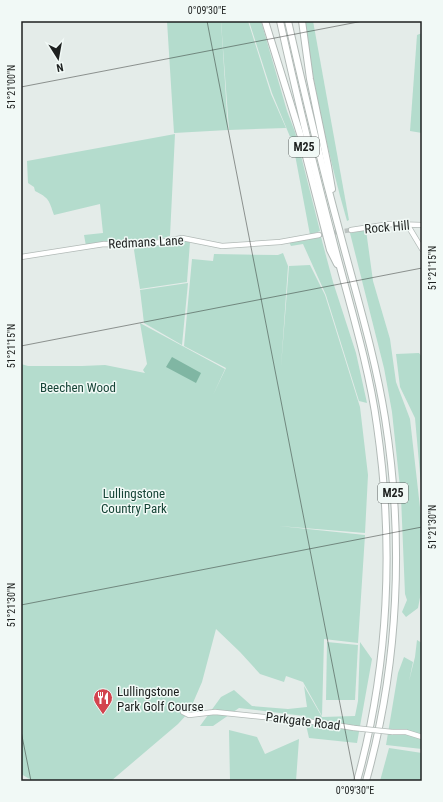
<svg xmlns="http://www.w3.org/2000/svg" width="443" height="802" viewBox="0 0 443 802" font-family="'Roboto Condensed',sans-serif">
<rect width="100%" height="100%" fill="#e4ece9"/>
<g fill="#b4dccd">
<path d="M167,21h54l7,109 -54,3z"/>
<path d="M221,21h27l23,73 15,34 -57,2z"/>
<path d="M249,21h12l26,90 8,21 25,99 -10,4 -17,-91 -21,-51z"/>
<path d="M304,21h9l36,199 -2,1c-19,-66 -33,-133 -43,-200z"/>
<path d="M422,33v100l-12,-2 7,-96z"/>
<path d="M175,134l-5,102 -25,7 -59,3 -2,-11 19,-2 -3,-29 -46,11c-5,-15 -5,-17 -19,-24l-1,-4 -6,-4 -1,-22z"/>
<path d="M366,230l7,51 17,58 6,43 14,37 12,106v62l-4,21 -12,9 -4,-5 5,-12 -2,-6 -4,-97 -9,-85 -8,-44 -34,-135z"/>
<path d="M321,237l12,45 23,71 11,50 -8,-2 -33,-106 -23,-51 -12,2 -2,-4z"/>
<path d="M182,240l8,2 -3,40 -47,7 -6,-39 2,-3 19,-1z"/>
<path d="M283,253l5,13 -7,101 8,-101 21,-1 15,30 35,112 8,68 -3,58 -86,-7 86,9 -7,108 -34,-4 -2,77 -19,-34 -17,-6 -2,6 -24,-8 -20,-22 -24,-23 -14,53 -13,30 -11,12 -67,57h-78l-12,-7v-410l7,2h54l23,-1 40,8 -2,-3 4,-6 -7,-41 85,46 -12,26 13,-27 -42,-22 8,-87 21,2 1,-7 64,1z"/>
<path d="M188,283l-6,62 -38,-22 -4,-33z"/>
<path d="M419,353l3,4v139l-7,-78 -15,-31 -4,-33z"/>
<path d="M417,640l5,3v106l-36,-4 12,-72 6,-16 9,5 -4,19 6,-24z"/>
<path d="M327,642l31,3 -3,55h-29z"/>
<path d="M360,642l12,17 -15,84 -48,-5 -5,-22 -65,-8 -26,18h-13l21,-29 13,-7 18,16 36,3 19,-2 -3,-21 18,31 33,-1 3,-15z"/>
<path d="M229,730l28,7 8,17 34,-15 -3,42h-66z"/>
<path d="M389,748l33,5v20l-2,8h-40z"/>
</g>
<path fill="#80b6a3" d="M172,357l29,16 -5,10 -30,-16z"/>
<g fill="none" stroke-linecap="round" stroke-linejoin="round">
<path stroke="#bcc3c1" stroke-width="4.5" stroke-dasharray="4.5 2" stroke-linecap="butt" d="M319,235l32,-5"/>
<defs>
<g id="minor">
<path d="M407,224l15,25"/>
<path d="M351,230l39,-6 32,1"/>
<path d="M21,257l83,-13 41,1 37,-7 40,8 58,-4 39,-7"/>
<path d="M183,712l6,3 26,-3 108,11 31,5"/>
<path d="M392,732h14l16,5"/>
</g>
<g id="highway">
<path d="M265,21l36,116 29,113 7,14"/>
<path d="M280,21c17,77 36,154 56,231 15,57 33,115 41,174 17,118 12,240 -20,355"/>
<path d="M288,21c16,71 33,142 52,212 16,61 35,122 45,185 19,120 14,246 -19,363"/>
<path d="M302,21l8,58 18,87 4,23"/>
</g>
</defs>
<use href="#minor" stroke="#b2bab7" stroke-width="6"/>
<use href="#highway" stroke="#b2bab7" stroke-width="8"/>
<use href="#minor" stroke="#fff" stroke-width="4.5"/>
<use href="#highway" stroke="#fff" stroke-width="6"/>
<defs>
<path id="minor-bridge" d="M354,728l38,4"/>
</defs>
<use href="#minor-bridge" stroke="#b2bab7" stroke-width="6" stroke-linecap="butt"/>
<use href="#minor-bridge" stroke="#fff" stroke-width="4.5"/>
</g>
<path fill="none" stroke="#1e2120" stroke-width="1" stroke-opacity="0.45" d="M207,21l148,760M21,87l342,-66M21,346l401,-78M21,605l401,-78M21,731l10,50"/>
<defs>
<symbol id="restaurant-pin" viewBox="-11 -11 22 30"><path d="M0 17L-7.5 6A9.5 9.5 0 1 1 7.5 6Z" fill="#d3434e" stroke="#f1f9f6"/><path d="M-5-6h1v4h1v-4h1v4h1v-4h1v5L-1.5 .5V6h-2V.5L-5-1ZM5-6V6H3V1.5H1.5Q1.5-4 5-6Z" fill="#fff"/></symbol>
</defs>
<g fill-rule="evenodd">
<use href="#restaurant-pin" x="92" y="687" width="22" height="30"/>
</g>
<g text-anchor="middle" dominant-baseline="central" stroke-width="3" stroke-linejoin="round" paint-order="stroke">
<g fill="#f1f9f6" stroke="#5d6260" stroke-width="1">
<rect x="289" y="137" width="30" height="20" rx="3"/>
<rect x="378" y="483" width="30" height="20" rx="3"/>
</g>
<g font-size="12" font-weight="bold" fill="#1e2120">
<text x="304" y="147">M25</text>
<text x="393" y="493">M25</text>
</g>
<g font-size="13" fill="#1e2120" stroke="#f1f9f6">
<text transform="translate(387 227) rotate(-5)">Rock Hill</text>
<text transform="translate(146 242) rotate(-3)">Redmans Lane</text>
<text transform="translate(303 721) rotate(7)">Parkgate Road</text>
</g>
<g font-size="13" fill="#174537" stroke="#f1f9f6">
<text x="78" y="387">Beechen Wood</text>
<text x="134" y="493">Lullingstone<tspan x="134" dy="15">Country Park</tspan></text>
</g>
<g font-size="13" fill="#1e2120" stroke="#f1f9f6" text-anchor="start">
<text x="117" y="691">Lullingstone<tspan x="117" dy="15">Park Golf Course</tspan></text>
</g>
</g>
<rect width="443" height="802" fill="none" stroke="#f1f9f6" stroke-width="44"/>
<g transform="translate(58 58) rotate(169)" stroke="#f1f9f6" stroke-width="3" paint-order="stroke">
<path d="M0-3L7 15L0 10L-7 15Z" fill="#1e2120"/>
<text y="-6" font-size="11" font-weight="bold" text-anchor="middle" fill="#1e2120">N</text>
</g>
<rect x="22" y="22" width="399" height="758" fill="none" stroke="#1e2120" stroke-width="1.5"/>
<g font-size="10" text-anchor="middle" fill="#1e2120">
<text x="207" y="14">0°09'30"E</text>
<text transform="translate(11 87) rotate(-90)" y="4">51°21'00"N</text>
<text transform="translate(432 268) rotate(-90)" y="4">51°21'15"N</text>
<text transform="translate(11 346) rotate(-90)" y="4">51°21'15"N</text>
<text transform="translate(432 527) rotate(-90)" y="4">51°21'30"N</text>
<text transform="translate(11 605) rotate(-90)" y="4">51°21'30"N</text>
<text x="355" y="794">0°09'30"E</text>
</g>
</svg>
